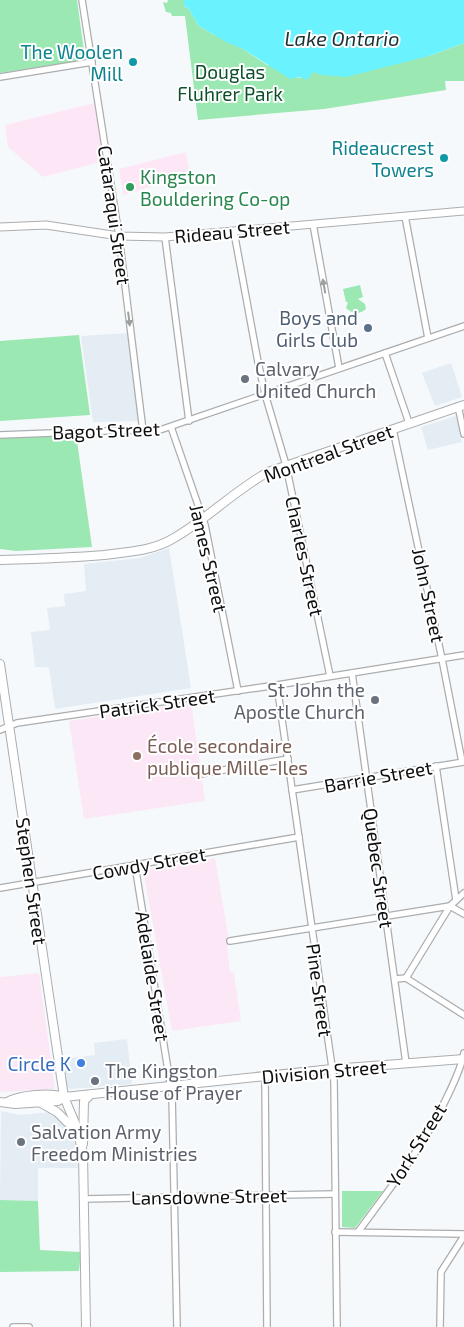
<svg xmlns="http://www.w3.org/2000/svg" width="464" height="1327" viewBox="0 0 464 1327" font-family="'Exo 2',sans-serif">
<rect width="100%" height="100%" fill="#f6f9fb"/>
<g fill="#e4ecf4">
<path d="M128,333l12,88 -47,1 -12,-86z"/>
<path d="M451,363l11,34 -27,9 -13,-33z"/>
<path d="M456,416l6,26 -34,8 -7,-23z"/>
<path d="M169,548l22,140 -136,21 -6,-42h-14l-4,-35 19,-2 -3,-22 18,-2 -1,-12 22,-3 -2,-27 56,-6z"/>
<path d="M127,1039l5,45 -61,5 -4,-2 -4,-28 32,-4 -1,-12z"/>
<path d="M1,1111l18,4 33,-3 13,14 10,18 3,24h-40v33l-38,-1z"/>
</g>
<g fill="#fde7f6">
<path d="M94,103l10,58 -61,16 -35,-30 -3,-22z"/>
<path d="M186,152l4,23 -67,20 -4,-26z"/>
</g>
<g fill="#fce7f7">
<path d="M191,702l14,99 -121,18 -15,-98z"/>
<path d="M215,858l13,76 1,11 -2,1 3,26 4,1 7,48 -69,10 -29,-161z"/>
<path d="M39,973l16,116 -55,3v-115z"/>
</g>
<g fill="#9be8b3">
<path d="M0,0h77l8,58 -7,3 -78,12z"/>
<path d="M168,0h16v6l4,2 11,18 15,9 29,14 24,16 4,1 21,12 17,-1 4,-6 116,-15 35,-13v38h-19l1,9 -122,19 -126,11 -13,-104h-13l-1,-3 -5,-1 -3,-10 4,1z"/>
<path d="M360,285l3,12 -5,2 7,5 1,5c-7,6 -13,5 -20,-1l2,-6h-2l-3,-13z"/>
<path d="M79,335l11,80 -90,6v-80z"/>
<path d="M76,434l16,113 -76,4 -16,-2v-111z"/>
<path d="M342,1191h41l-28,37 -13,-1z"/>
<path d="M0,1200l38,1 2,49 41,2 -2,19 -79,1z"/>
</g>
<path fill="#6af2fe" d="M184,0h280v43l-35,13 -83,21 -24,-2 -9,-3 -6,8 -7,-3 -10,2 -47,-30 -17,-7 -27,-16 -11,-18 -4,-2z"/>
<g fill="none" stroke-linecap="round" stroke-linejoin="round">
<defs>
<g id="minor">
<path d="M82,0l37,236 24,195"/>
<path d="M0,77l92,-15"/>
<path d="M405,216l23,122"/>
<path d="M313,224l26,144"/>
<path d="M234,232l24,130 7,32 21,71 44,211"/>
<path d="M165,237l24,184"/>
<path d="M385,353l24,70"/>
<path d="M458,406l6,28"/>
<path d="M171,427l34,98 33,166"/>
<path d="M393,429l49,230 20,103"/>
<path d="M0,435l130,-5 24,2 310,-106"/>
<path d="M352,673l54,390"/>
<path d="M277,685l57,396 3,246"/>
<path d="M0,730l17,-7 260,-38 187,-30"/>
<path d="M436,766l20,134"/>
<path d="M200,774l88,-15"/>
<path d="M292,790l172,-28"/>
<path d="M135,865l37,230 5,232"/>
<path d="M0,888l299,-51"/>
<path d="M230,941l220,-35 14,8"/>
<path d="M406,978l58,37"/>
<path d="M396,979l10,-1 44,-72 14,-13"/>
<path d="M265,1076l2,251"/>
<path d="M83,1199l252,-5"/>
<path d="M335,1232l129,2"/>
<path d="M358,1232c33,-45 68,-89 91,-139 6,-13 12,-25 15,-40"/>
<path d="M13,1327h16"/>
<path d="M440,1327l1,-55 23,-36"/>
</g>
<path id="tertiary" d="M0,227l46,-2 73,11 46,1 299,-26"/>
<g id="secondary">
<path d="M0,560c35,-1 69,-2 104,-5 24,-3 49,-4 70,-17 33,-19 60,-47 94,-66l196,-67"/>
<path d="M0,664l64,433 11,26 8,30 3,174"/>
<path d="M0,1102l15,2 43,-3 6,-4 268,-28 132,-10"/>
<path d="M7,1102c13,-7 43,-10 57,-5"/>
<path d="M41,1103l16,9 19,19"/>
<path d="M83,1144l1,-43 6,-6"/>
</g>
</defs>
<use href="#minor" stroke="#abadaf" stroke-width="8"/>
<use href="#tertiary" stroke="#abadaf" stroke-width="9"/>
<use href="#secondary" stroke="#abadaf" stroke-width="10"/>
<use href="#minor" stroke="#fff" stroke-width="5.5"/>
<use href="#tertiary" stroke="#fff" stroke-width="7"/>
<use href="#secondary" stroke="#fff" stroke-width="8"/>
</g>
<defs><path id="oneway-solid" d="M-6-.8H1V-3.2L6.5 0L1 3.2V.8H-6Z" transform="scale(1.25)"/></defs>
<g fill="#9e9f9f">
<use href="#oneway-solid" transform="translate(324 286) rotate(-100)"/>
<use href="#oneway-solid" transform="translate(129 319) rotate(83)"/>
</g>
<g fill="#0f9aa8" stroke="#fff" stroke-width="2">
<circle cx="133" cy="62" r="5"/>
<circle cx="444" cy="158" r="5"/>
</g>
<circle fill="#2e9e5b" stroke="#fff" stroke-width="2" cx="130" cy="187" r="5"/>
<circle fill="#5c6f8a" stroke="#fff" stroke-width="2" cx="368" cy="328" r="5"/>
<g fill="#6b7280" stroke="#fff" stroke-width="2">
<circle cx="245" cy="379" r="5"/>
<circle cx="375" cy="700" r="5"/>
<circle cx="95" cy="1081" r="5"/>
<circle cx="21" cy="1142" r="5"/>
</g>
<circle fill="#8d6e63" stroke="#fff" stroke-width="2" cx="137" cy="756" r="5"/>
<circle fill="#3f7fe0" stroke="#fff" stroke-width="2" cx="81" cy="1063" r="5"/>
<g text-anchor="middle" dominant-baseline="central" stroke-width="4" stroke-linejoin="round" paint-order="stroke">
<g font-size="19" fill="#0d838f" stroke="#fff" text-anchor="end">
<text x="123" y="51">The Woolen<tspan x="123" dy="22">Mill</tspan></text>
<text x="434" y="147">Rideaucrest<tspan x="434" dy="22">Towers</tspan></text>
</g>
<g font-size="19" fill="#0c4f2a" stroke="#fff">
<text x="230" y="71">Douglas<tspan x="230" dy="22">Fluhrer Park</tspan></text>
</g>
<g font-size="19" fill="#27864d" stroke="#fff" text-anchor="start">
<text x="140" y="176">Kingston<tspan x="140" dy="22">Bouldering Co-op</tspan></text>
</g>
<g font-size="19" fill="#0d0e0f" stroke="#fff">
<text transform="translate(115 215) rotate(82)">Cataraqui Street</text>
<text transform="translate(232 231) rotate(-5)">Rideau Street</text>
<text transform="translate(106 430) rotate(-2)">Bagot Street</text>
<text transform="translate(328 453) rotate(-20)">Montreal Street</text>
<text transform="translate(305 556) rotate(78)">Charles Street</text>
<text transform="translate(209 558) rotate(77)">James Street</text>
<text transform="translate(429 595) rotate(78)">John Street</text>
<text transform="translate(157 703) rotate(-8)">Patrick Street</text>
<text transform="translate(378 776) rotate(-10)">Barrie Street</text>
<text transform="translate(149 863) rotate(-10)">Cowdy Street</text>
<text transform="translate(379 868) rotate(82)">Quebec Street</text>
<text transform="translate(32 881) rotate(82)">Stephen Street</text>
<text transform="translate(153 976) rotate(81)">Adelaide Street</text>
<text transform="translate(320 990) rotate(82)">Pine Street</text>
<text transform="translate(324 1071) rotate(-5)">Division Street</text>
<text transform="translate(416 1145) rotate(-58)">York Street</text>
<text transform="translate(209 1196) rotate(-1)">Lansdowne Street</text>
</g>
<g font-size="19" fill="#4e5e75" stroke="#fff" text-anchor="end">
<text x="358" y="317">Boys and<tspan x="358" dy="22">Girls Club</tspan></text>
</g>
<g font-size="19" fill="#5b616d" stroke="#fff" text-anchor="start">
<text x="255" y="368">Calvary<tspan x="255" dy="22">United Church</tspan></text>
<text x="365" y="689" text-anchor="end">St. John the<tspan x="365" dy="22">Apostle Church</tspan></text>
<text x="105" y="1070">The Kingston<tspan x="105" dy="22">House of Prayer</tspan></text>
<text x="31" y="1131">Salvation Army<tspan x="31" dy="22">Freedom Ministries</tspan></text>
</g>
<g font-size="19" fill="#785e54" stroke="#fff" text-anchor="start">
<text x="147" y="745">École secondaire<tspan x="147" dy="22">publique Mille-Iles</tspan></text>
</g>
<g font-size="19" fill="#366cbe" stroke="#fff" text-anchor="end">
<text x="71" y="1063">Circle K</text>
</g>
<g font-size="20" font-style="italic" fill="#1b3235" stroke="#fff">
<text x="342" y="38">Lake Ontario</text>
</g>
</g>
</svg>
